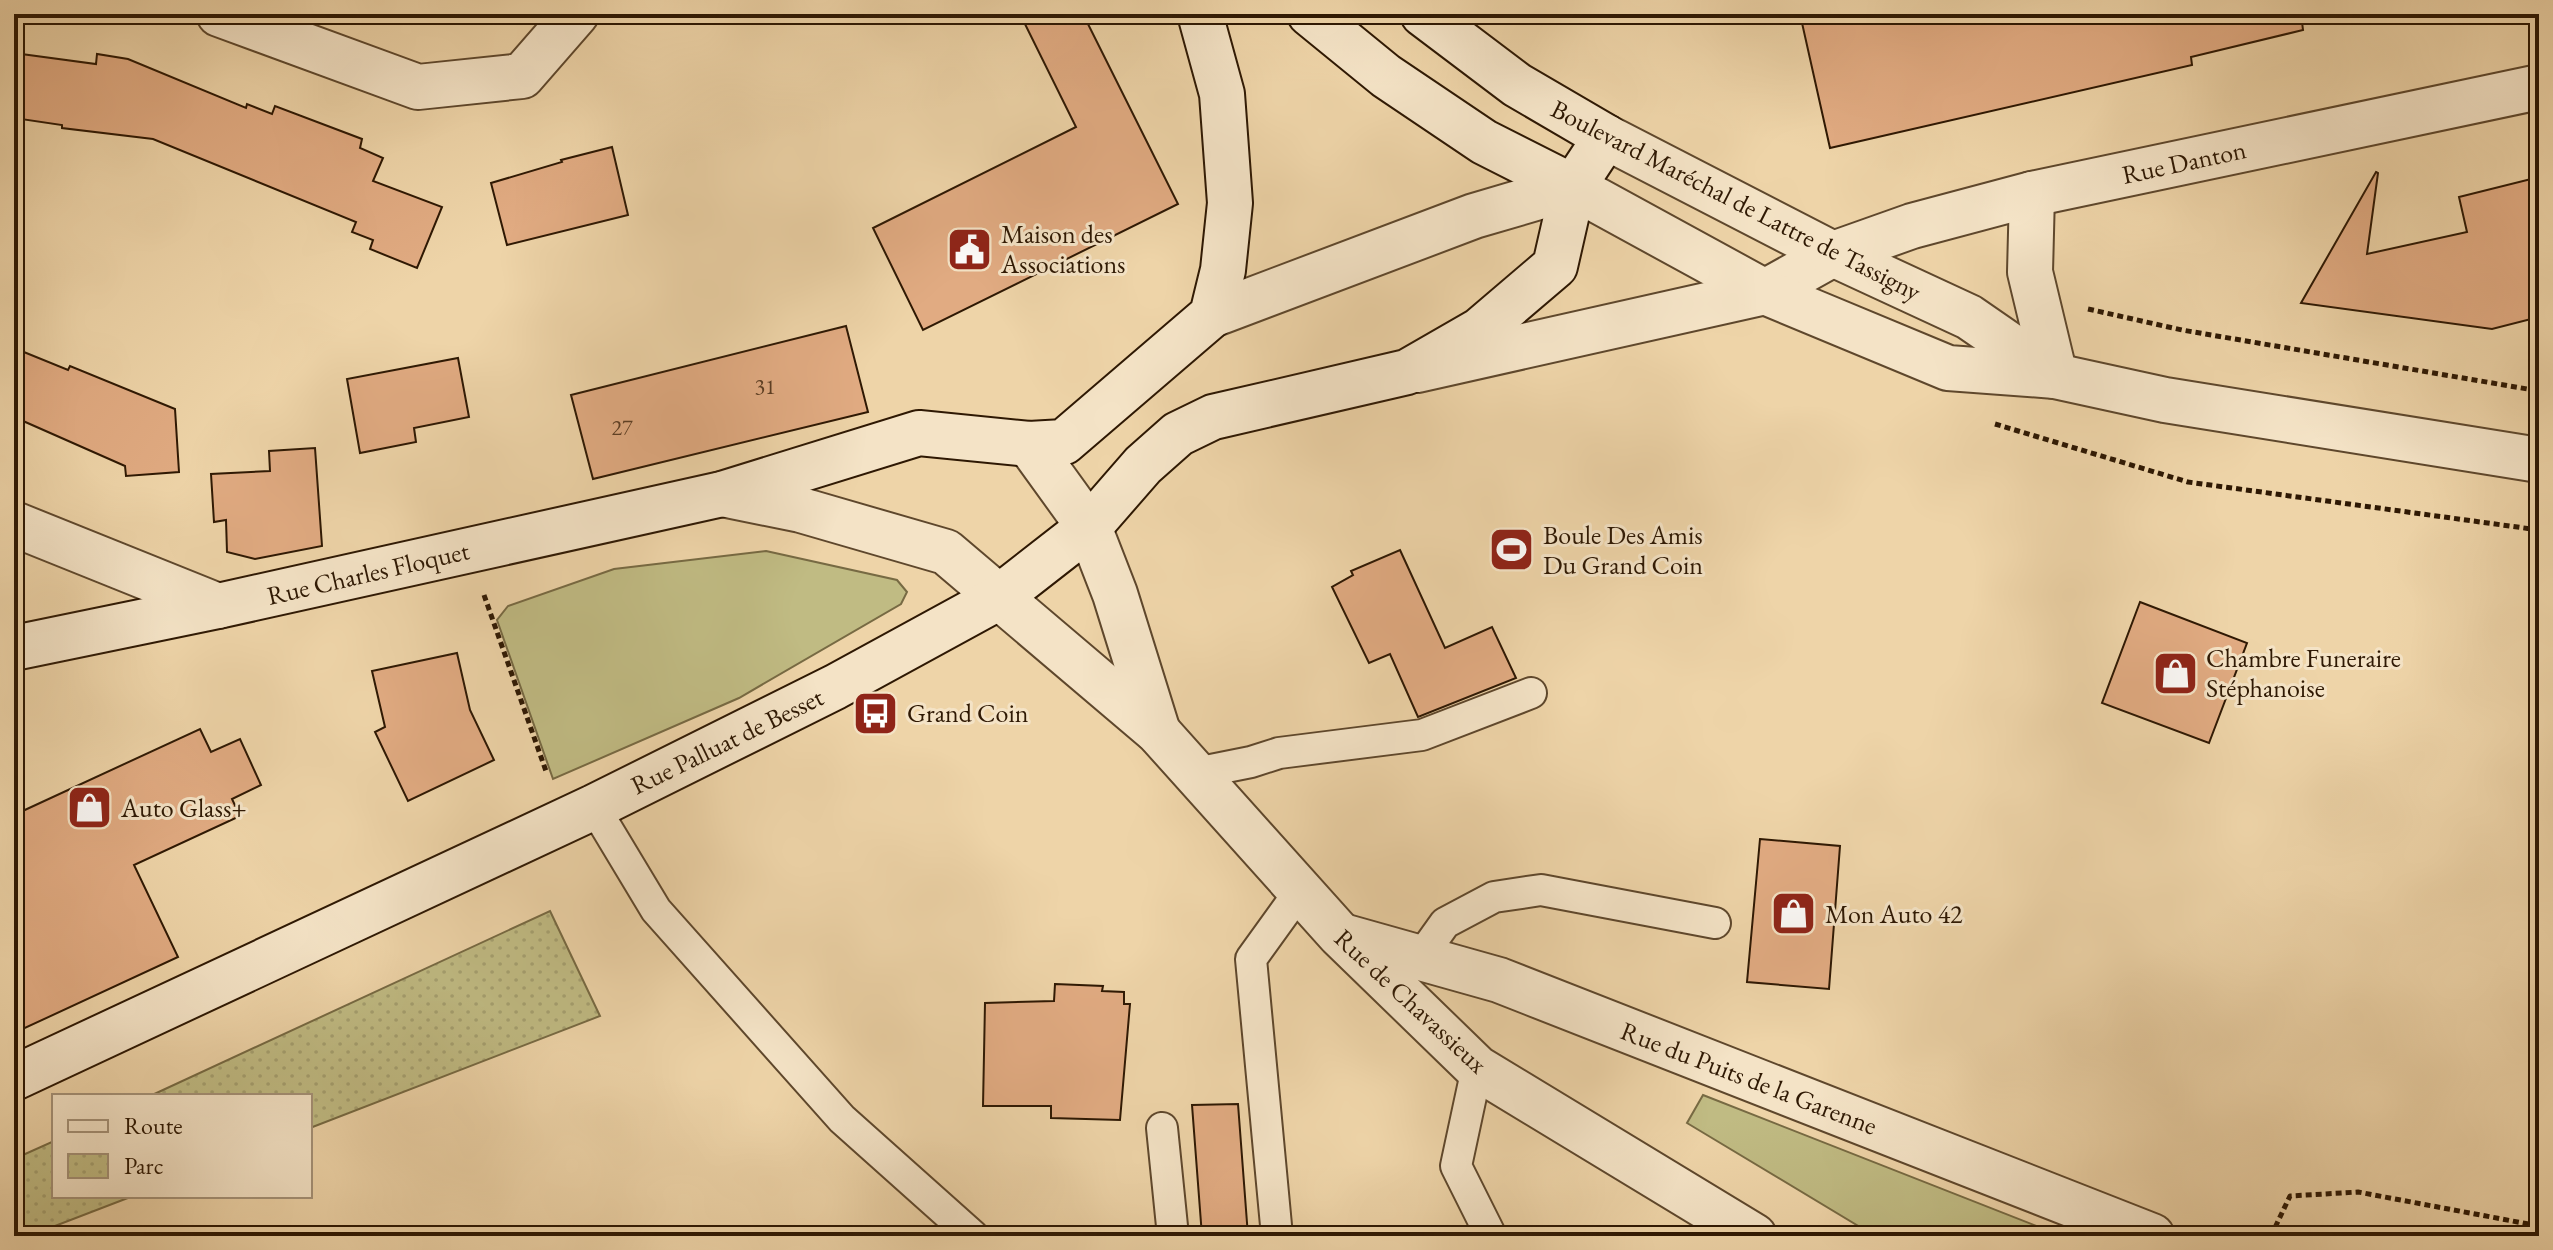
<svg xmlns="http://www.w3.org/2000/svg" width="2553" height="1250" viewBox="0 0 2553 1250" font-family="'EB Garamond',serif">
<defs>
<pattern id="park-dots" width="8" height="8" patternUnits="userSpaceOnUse" patternTransform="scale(2)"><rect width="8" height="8" fill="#c0bb83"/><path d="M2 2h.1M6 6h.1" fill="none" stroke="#a5a070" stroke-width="1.8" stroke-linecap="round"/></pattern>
</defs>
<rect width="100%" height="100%" fill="#eed4a8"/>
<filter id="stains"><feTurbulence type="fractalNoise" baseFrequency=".0025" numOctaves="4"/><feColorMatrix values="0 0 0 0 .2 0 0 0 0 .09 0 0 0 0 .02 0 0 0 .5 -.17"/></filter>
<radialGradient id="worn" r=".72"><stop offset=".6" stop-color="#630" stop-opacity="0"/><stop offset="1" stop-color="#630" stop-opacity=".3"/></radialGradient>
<g fill="#c0bb83" stroke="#776a43" stroke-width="2">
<path d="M766,551l131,29 10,12 -6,12 -162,94 -186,81 -56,-159 11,-14 106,-37z"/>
<path d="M1703,1095l359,141h-187l-188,-113z"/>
</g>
<g fill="url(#park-dots)" stroke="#776a43" stroke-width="2">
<path d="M550,911l50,105 -290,112v-32h-160z"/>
<path d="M54,1141v55h79l-104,40h-15v-77z"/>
</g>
<g fill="#e1ab82" stroke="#2e1803" stroke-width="2">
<path d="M1020,14h63l95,190 -255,126 -50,-102 203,-101z"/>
<path d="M1800,14h501l2,16 -112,27 1,8 -362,83z"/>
<path d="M14,53l82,11 1,-10 31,5 118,49 1,-4 25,10 3,-8 87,33 -2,9 23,10 -10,23 69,26 -25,61 -47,-19 3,-9 -21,-8 4,-10 -203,-83 -91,-11v-3l-48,-7z"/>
<path d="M612,147l16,68 -121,30 -16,-62 71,-21 -1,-2z"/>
<path d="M2376,172l2,1 -11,81 100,-22 -8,-35 80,-20v140l-47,12 -191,-26z"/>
<path d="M846,326l22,86 -275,67 -22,-84z"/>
<path d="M14,348l54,22 2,-4 105,43 4,63 -53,4 -1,-10 -111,-49z"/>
<path d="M458,358l11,59 -55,11 2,14 -56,11 -13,-74z"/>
<path d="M315,448l7,98 -67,13 -28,-7 -1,-32 -12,2 -3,-48 59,-3 -1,-20z"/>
<path d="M1400,550l45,98 47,-21 24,51 -98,39 -28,-63 -21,9 -37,-76 21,-12 -2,-4z"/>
<path d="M2140,602l107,41 -38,100 -107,-40z"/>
<path d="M457,653l13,57 24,50 -86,41 -33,-69 10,-5 -13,-56z"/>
<path d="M200,729l11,23 29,-13 21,46 -29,14 8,17 -106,49 44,92 -164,76v-218z"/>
<path d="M1760,839l80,7 -11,143 -82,-7z"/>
<path d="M1055,984l48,2 -1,5 22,1v12h6l-10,116 -69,-2v-12h-68l2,-103 69,-2z"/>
<path d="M1238,1104l10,132h-46l-10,-131z"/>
</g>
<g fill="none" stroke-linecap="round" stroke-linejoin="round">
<defs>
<g id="service">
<path d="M1196,773l55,-11 28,-9 143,-18 109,-42"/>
<path d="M594,807l62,103 186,209 131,117"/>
<path d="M1420,958l25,-35 49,-26 47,-7 174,33"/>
<path d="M1477,1068l-21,98 35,70"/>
<path d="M1162,1128l11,108"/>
<path d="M1277,1236l-26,-277 49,-68"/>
</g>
<g id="minor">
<path d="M219,14l199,73 104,-11 54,-62"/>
<path d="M1212,315l262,-99 99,-29"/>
<path d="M1417,370l348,-78 68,-38"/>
<path d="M1029,444l60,83 26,67 43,138"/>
<path d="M722,494l79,16 145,42 212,180 182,203 137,133 277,168"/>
<path d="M14,524l204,82"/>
<path d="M1346,937l153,43 653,256"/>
</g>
<g id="tertiary">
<path d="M1606,137l227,117 136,63 84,58"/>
<path d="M1573,187l192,105 183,76 107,8 110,24 374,60"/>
<path d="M2032,194l-2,78 25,104"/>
<path d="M1833,254l79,-28 120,-32 507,-107"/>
</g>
<g id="secondary">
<path d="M1310,14l76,62 98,66 89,45"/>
<path d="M14,648l204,-42 504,-112 197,-61 110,11 35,-2 148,-127 11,-45 7,-67 -8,-109 -22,-80"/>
<path d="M14,1078l580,-271 241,-120 163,-89 91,-71 54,-62 35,-31 35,-17 194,-45 73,-42 75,-64 18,-79 33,-50 -89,-52 -94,-71"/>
</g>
</defs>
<use href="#service" stroke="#5e472c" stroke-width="34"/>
<use href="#minor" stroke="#5e472c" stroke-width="48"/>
<use href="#tertiary" stroke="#5e472c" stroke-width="48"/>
<use href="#secondary" stroke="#2e1803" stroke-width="48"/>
<g stroke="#2e1803" stroke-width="5" stroke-dasharray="6 4" stroke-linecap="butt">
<path d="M2088,309l94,21 357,61"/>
<path d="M1995,424l193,58 351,48"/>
<path d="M484,595l63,179"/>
<path d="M2271,1236l19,-40 68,-4 181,34"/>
</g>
<use href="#service" stroke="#f4e3c6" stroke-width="30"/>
<use href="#minor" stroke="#f4e3c6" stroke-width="44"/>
<use href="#tertiary" stroke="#f4e3c6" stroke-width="44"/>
<use href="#secondary" stroke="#f4e3c6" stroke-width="44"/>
</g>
<defs>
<symbol id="civic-square" viewBox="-11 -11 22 22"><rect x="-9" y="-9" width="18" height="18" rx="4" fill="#8f2418" stroke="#f4e3c6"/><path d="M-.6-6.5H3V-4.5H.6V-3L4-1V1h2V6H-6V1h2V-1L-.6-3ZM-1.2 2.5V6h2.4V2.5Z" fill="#fff"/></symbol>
<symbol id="stadium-square" viewBox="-11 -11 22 22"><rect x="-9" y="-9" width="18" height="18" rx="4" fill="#8f2418" stroke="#f4e3c6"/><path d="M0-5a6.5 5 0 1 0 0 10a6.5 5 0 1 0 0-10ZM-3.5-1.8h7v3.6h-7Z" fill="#fff"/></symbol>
<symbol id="shop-square" viewBox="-11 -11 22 22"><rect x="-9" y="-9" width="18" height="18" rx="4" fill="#8f2418" stroke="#f4e3c6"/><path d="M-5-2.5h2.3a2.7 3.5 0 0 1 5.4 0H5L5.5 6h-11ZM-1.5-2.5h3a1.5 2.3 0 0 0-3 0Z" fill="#fff"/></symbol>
<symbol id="bus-square" viewBox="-11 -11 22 22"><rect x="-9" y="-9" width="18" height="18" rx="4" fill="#8f2418" stroke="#f4e3c6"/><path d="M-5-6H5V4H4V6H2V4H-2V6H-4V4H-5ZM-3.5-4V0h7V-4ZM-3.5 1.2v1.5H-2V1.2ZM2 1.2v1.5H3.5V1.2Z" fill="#fff"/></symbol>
</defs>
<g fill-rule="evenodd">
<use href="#civic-square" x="944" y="224" width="51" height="51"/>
<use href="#stadium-square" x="1486" y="524" width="51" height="51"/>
<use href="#shop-square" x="2150" y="648" width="51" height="51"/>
<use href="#bus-square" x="850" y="688" width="51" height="51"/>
<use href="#shop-square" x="64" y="782" width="51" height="51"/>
<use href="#shop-square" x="1768" y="888" width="51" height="51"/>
</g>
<g text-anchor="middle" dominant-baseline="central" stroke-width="6" stroke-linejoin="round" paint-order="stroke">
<g font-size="22" fill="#5b3d23">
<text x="765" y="386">31</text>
<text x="622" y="427">27</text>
</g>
<g font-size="26" fill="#2e1803" stroke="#f4e3c6">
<text transform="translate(2184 162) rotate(-12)">Rue Danton</text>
<text transform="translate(1736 200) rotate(27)">Boulevard Maréchal de Lattre de Tassigny</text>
<text transform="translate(368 573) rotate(-13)">Rue Charles Floquet</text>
<text transform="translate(727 741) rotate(-26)">Rue Palluat de Besset</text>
<text transform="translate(1411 1001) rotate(43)">Rue de Chavassieux</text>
<text transform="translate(1749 1078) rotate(21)">Rue du Puits de la Garenne</text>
</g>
<g font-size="26" fill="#2e1803" stroke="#f4e3c6" text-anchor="start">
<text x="1001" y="234">Maison des<tspan x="1001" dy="30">Associations</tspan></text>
<text x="1543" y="535">Boule Des Amis<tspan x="1543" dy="30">Du Grand Coin</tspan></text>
<text x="2206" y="658">Chambre Funeraire<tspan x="2206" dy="30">Stéphanoise</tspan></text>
<text x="907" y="713">Grand Coin</text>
<text x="121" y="808">Auto Glass+</text>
<text x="1825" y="914">Mon Auto 42</text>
</g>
</g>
<rect width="2553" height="1250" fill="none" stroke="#eed4a8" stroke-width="48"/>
<rect x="16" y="16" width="2521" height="1218" fill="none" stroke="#2e1803" stroke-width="4"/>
<rect x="24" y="24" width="2505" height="1202" fill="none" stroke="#2e1803" stroke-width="2"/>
<rect x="52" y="1094" width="260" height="104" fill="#f4e3c6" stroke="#a59278" stroke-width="2"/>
<rect x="68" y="1120" width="40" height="12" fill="#f4e3c6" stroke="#a59278" stroke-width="2"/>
<text x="124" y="1134" font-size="24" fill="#2e1803">Route</text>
<rect x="68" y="1154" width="40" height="24" fill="url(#park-dots)" stroke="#a59278" stroke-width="2"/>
<text x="124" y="1174" font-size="24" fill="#2e1803">Parc</text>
<rect width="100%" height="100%" filter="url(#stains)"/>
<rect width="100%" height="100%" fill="url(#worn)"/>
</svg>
